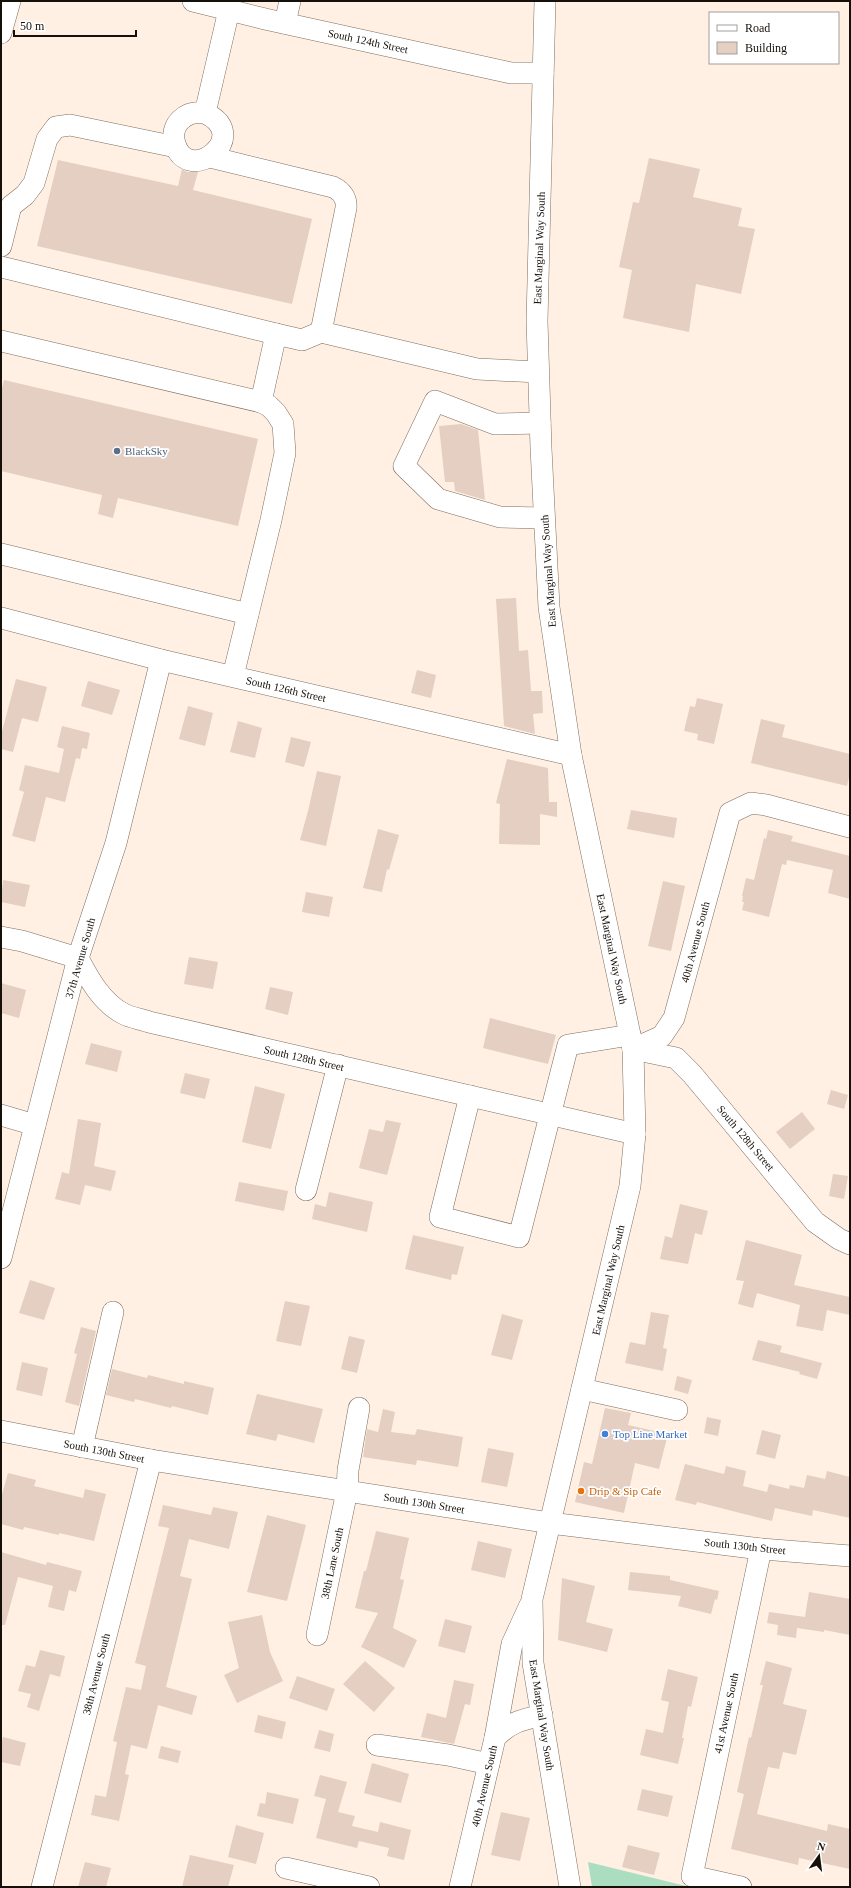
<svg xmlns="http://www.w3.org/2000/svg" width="851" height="1888" viewBox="0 0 851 1888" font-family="Georgia,serif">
<rect width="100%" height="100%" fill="#fff0e3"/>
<path fill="#abddc0" d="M588,1862l102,25h-98z"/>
<g fill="#e4cfc2">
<path d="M649,158l51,11 -7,28 49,11 -4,18 17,3 -14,65 -45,-10 -7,48 -66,-14 9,-48 -13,-3 14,-65 6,1z"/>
<path d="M58,160l120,26 4,-17 5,3h11l-5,18 119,29 -20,85 -255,-58z"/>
<path d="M4,380l254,59 -20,87 -120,-28 -5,20 -15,-4 4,-19 -101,-24v-79z"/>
<path d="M461,424l17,6 7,70 -30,-9 -1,-9h-9l-6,-56z"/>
<path d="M516,598l3,53 9,-1 3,41h11l1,22 -10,1 2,20 -31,-8 -8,-127z"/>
<path d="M417,670l19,5 -5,23 -20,-5z"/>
<path d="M16,679l31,8 -9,35 -16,-4 -9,34 -12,-3v-14z"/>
<path d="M88,681l32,9 -8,25 -31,-9z"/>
<path d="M697,698l26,6 -9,40 -17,-4 1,-6 -14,-3 6,-25 5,1z"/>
<path d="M188,706l25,7 -8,33 -26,-7z"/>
<path d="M761,719l24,6 -3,12 68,17v19l-3,13 -96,-23z"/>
<path d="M238,721l24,7 -7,30 -25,-6z"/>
<path d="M62,726l28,7 -3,16 -5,-1 -2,11 -4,-1 -11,44 -19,-5 -11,45 -23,-6 12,-44 -5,-2 6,-25 34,8 5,-24 -7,-2z"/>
<path d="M291,737l20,5 -7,25 -19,-5z"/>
<path d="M507,759l41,9 1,34h8v15l-17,-3v31l-41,-1 1,-40 -4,-1z"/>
<path d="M317,771l24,5 -15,70 -26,-6 8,-29z"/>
<path d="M631,810l46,8 -3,20 -47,-9z"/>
<path d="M378,829l21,6 -10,35 -2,-1 -5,23 -19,-4z"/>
<path d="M768,830l25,6 -2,5 59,15v43l-22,-6 5,-23 -46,-10 -1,5 -4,-1 -13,53 -27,-7 2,-8h-2l1,-6h-1l4,-18 8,2 10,-42 2,1z"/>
<path d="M3,880l27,5 -5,22 -24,-5z"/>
<path d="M663,881l22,5 -14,65 -23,-5z"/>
<path d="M306,892l27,5 -4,20 -27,-5z"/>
<path d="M189,957l29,5 -5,27 -29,-5z"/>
<path d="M1,983l25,7 -7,28 -18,-5z"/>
<path d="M270,987l23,5 -5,23 -23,-6z"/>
<path d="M490,1018l66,17 -8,29 -65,-16z"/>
<path d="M91,1043l31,8 -5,21 -32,-8z"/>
<path d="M185,1073l25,6 -5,20 -25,-6z"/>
<path d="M255,1086l30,8 -14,55 -29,-7z"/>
<path d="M831,1090l17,5 -4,14 -17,-5z"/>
<path d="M802,1112l13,17 -25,20 -14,-17z"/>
<path d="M78,1119l23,4 -7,43 22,5 -5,20 -26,-6 -5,20 -25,-6 7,-27 7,2z"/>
<path d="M386,1120l15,3 -14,52 -28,-7 10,-39 14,3z"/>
<path d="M833,1174l15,2 -4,23 -15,-3z"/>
<path d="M239,1182l49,9 -4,20 -49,-10z"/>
<path d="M329,1192l44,10 -6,30 -55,-13 3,-15 11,3z"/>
<path d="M680,1204l28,7 -6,24 -7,-2 -7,31 -28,-5 5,-23 7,2z"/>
<path d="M413,1235l51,12 -7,28 -5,-1 -1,6 -46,-11z"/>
<path d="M746,1240l56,15 -8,30 56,12v18l-23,-5 -4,21 -27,-5 4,-21 -43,-12 -4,15 -15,-4 6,-23 -8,-1z"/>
<path d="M30,1280l25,8 -11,32 -25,-7z"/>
<path d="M285,1301l25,5 -9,40 -25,-5z"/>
<path d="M651,1312l18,3 -6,33 4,1 -4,22 -38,-8 5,-21 15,3z"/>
<path d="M502,1314l21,6 -11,40 -21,-5z"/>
<path d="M81,1327l15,4 -17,75 -14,-4 12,-48 -3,-1z"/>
<path d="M349,1336l16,4 -8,33 -16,-4z"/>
<path d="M758,1340l24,6 -2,6 42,11 -5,16 -18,-5 1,-2 -48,-12z"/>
<path d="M22,1362l26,6 -6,28 -26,-6z"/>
<path d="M112,1369l35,9 1,-3 36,9v-3l30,7 -6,27 -36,-9 -1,2 -36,-9 -1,3 -28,-7z"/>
<path d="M677,1376l15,4 -4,14 -14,-4z"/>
<path d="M257,1394l66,15 -9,34 -36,-9 -2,7 -30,-7z"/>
<path d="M605,1408l26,5 -3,12 40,9 -9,35 -24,-6 -11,50 -49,-11 9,-40 8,2z"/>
<path d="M383,1409l12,3 -4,20 24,3 2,-6 46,8 -5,30 -41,-7 -1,5 -53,-8 4,-28 11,3z"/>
<path d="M707,1417l14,3 -3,16 -14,-3z"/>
<path d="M762,1430l19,5 -6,24 -19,-5z"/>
<path d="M488,1448l26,5 -7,34 -26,-5z"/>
<path d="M685,1464l39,10 2,-8 20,5 -3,15 24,6 2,-8 20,5 1,-4 14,3 3,-13 18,4 2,-8 23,6v41l-37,-8 -1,6 -37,-8 -3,13 -75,-19 -1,3 -21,-5z"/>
<path d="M8,1473l28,7 -2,6 49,12 2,-9 21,5 -12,47 -35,-8v2l-35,-8 -1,3 -22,-6v-26z"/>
<path d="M163,1505l48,10 2,-8 25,5 -9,37 -40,-10 -9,37 12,3 -26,108 31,9 -5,19 -34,-10 -11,44 -16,-4 -6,29 4,1 -10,46 -28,-6 4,-20 11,2 11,-55 -4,-1 13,-54 15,3 5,-24 -11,-3 34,-135 -11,-2z"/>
<path d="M267,1515l39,10 -19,76 -40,-9z"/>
<path d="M376,1531l33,7 -9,41 4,1 -11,48 24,12 -13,28 -43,-21 17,-34 -23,-5 9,-37h2z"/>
<path d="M478,1541l34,8 -7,29 -34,-8z"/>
<path d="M1,1552l45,13 1,-3 35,9 -6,21 -7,-2 -5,21 -16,-4 5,-21 -35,-9 -13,48h-4z"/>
<path d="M630,1572l40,4v4l49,11 -2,9 -2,-1 -4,15 -33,-8 3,-10 -53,-6z"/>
<path d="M562,1578l33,8 -9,36 27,7 -6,23 -49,-12z"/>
<path d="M809,1592l41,7v36l-26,-5v2l-27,-4 -1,10 -19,-3 1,-10 -11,-2 2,-11 36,5z"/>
<path d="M262,1615l8,37 13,29 -46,22 -13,-28 15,-7 -11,-46z"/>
<path d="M445,1619l27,7 -7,27 -27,-7z"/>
<path d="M40,1650l25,6 -5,21 -10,-3 -11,37 -12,-4 4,-13 -13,-3 8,-26 9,2z"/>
<path d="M365,1661l30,27 -21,24 -31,-28z"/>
<path d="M766,1661l26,7 -9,36 24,6 -11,45 -13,-3 -4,17 -11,-2 -11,47 70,17 1,-7 22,5v40l-51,-11 -1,7 -67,-16 13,-55 -7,-2 12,-55 2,1 12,-53h-3z"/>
<path d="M668,1669l30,8 -7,30 -3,-1 -6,32h2l-6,26 -38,-9 6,-26 17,4 6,-31 -8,-2z"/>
<path d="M297,1676l38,13 -8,22 -38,-13z"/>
<path d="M454,1680l20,4 -4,21 -5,-1 -11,40 -33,-7 6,-24 19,5z"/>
<path d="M258,1715l28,7 -4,17 -28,-7z"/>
<path d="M319,1730l15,4 -4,18 -16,-4z"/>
<path d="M3,1737l23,6 -6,23 -19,-4v-17z"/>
<path d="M161,1746l20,5 -3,12 -20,-5z"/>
<path d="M372,1763l37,11 -8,29 -37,-10z"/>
<path d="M320,1775l27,7 -9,30 17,4 -3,10 26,6 2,-10 31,8 -7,30 -17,-4 2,-8 -30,-7 -2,7 -41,-10 10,-39 -12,-3z"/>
<path d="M642,1789l31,7 -5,21 -31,-7z"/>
<path d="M267,1792l32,7 -6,25 -36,-8 3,-13 5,1z"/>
<path d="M501,1812l29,6 -10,43 -29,-6z"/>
<path d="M236,1825l28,8 -8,31 -28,-7z"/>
<path d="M628,1845l32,8 -6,22 -32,-8z"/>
<path d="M190,1855l44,10 -6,22h-46z"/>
<path d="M85,1862l26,6 -5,19h-28z"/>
</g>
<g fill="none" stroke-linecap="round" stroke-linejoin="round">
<defs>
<g id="minor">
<path d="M193,1l72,18 246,54h32"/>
<path d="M545,1l-8,320 4,127 8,159 22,148 62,294 2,85 -5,52 -98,413 1,64 37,224"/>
<path d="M285,23l5,-22"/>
<path d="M1,33l9,-32"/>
<path d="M205,113c-19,-3 -36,11 -30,31 13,43 79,-8 30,-31l24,-103"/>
<path d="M210,157l123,30c9,4 14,12 13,21l-25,124 156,37 61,3"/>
<path d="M1,246l10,-40 14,-11 9,-12 13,-44 9,-12 14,-2 106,22"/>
<path d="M1,267l275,67"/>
<path d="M1,341l260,61"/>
<path d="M540,423l-45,1 -60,-23 -31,65 34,33 62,18 44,1"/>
<path d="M1,554l247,60"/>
<path d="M1,618l160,42 410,95"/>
<path d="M233,676l38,-156 14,-67 -2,-29 -7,-11 -7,-7 -8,-4 15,-68 26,6 19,-8"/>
<path d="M1,937l21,4 56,17c11,21 24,45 46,56 8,4 17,5 25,8l486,112"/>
<path d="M633,1049l29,-13 12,-18 56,-205 21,-10 15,2 84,22"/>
<path d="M633,1049l43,9 16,16 123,148 24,17 11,5"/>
<path d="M470,1096l-30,121 79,20 49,-192 62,-10"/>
<path d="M1,1115l34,10"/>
<path d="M306,1190l32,-125"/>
<path d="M1,1258l77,-300 38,-115 45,-183"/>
<path d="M582,1389l95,21"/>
<path d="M1,1431l150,29 399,63 211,26 89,7"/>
<path d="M82,1447l31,-135"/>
<path d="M317,1635l30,-144 1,-21 11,-62"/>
<path d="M495,1738l17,-94 18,-39"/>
<path d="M377,1745l71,10 41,9"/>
<path d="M286,1868l83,19"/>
<path d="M42,1887l109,-427"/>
<path d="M460,1887l35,-149c15,-16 26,-18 47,-23"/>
<path d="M741,1887l-49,-11 69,-327"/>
</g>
</defs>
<use href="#minor" stroke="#7e6e5f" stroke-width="22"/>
<use href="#minor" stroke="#fff" stroke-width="21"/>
</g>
<circle fill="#5c6f8a" stroke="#fff" stroke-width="1.5" cx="117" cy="451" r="4"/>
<circle fill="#3f7fe0" stroke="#fff" stroke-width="1.5" cx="605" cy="1434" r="4"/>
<circle fill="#e8710a" stroke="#fff" stroke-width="1.5" cx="581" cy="1491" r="4"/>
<g text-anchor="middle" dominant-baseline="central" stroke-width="3.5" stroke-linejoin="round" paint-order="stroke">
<g font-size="11" fill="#16100a" stroke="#fff">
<text transform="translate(368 41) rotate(12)">South 124th Street</text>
<text transform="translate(539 248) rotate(-88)">East Marginal Way South</text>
<text transform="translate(548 571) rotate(-94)">East Marginal Way South</text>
<text transform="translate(286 689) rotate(13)">South 126th Street</text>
<text transform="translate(695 942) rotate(-75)">40th Avenue South</text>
<text transform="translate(612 949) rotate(78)">East Marginal Way South</text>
<text transform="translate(80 958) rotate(-74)">37th Avenue South</text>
<text transform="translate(304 1058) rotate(13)">South 128th Street</text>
<text transform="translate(746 1138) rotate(50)">South 128th Street</text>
<text transform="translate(608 1280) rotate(-77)">East Marginal Way South</text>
<text transform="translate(104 1451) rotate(11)">South 130th Street</text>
<text transform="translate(424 1503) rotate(9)">South 130th Street</text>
<text transform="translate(745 1546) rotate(6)">South 130th Street</text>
<text transform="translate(332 1563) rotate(-78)">38th Lane South</text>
<text transform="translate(96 1674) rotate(-76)">38th Avenue South</text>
<text transform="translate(726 1713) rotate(-78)">41st Avenue South</text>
<text transform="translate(542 1715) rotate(81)">East Marginal Way South</text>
<text transform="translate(484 1786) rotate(-77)">40th Avenue South</text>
</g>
<g font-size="11" fill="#4e5e75" stroke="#fff" text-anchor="start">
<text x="125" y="451">BlackSky</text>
</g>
<g font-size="11" fill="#366cbe" stroke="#fff" text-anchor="start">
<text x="613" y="1434">Top Line Market</text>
</g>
<g font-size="11" fill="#c56008" stroke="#fff" text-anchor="start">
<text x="589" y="1491">Drip &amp; Sip Cafe</text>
</g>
</g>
<rect width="851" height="1888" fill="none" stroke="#16100a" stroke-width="4"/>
<rect x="709" y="12" width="130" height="52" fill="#ffffff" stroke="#a29f9d"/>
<rect x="717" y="25" width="20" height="6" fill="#ffffff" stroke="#a29f9d"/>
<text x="745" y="32" font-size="12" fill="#16100a">Road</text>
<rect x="717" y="42" width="20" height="12" fill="#e4cfc2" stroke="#a29f9d"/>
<text x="745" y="52" font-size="12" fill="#16100a">Building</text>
<g transform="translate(819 1856) rotate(14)" stroke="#ffffff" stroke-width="3" paint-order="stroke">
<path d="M0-3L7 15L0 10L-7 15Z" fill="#16100a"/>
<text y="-6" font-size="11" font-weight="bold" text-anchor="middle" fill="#16100a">N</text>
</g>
<path d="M14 30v6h122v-6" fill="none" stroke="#16100a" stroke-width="2"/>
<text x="20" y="30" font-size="12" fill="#16100a" stroke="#ffffff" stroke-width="3" paint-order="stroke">50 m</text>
</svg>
